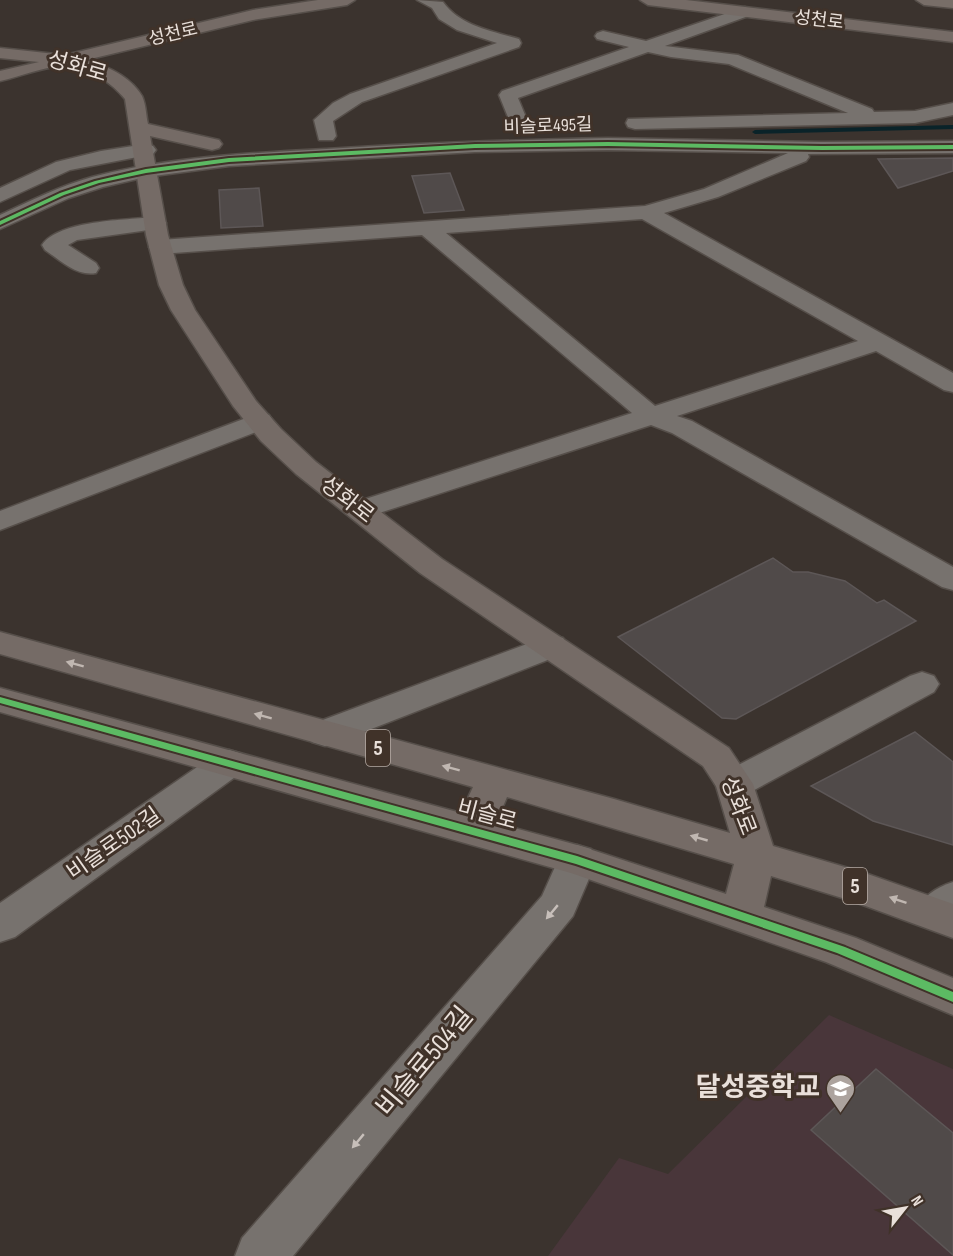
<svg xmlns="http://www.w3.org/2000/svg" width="953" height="1256" viewBox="0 0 953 1256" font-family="'Sofia Sans Condensed','Noto Sans KR',sans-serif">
<rect width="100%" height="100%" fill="#3b332e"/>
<path fill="#49363a" d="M829,1015l124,54v187h-405l71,-98 49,16z"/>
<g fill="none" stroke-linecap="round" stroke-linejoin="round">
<path fill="#0a2329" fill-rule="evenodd" d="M953,125v4l-198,5 -3,-2 3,-2z"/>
</g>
<g fill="#504a49" stroke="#5d5757" stroke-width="1.5">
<path d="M953,158v13l-55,17 -20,-29z"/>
<path d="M450,173l14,37 -40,3 -12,-37z"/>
<path d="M259,188l4,38 -42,2 -2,-38z"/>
<path d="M773,558l20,14h15l37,9 32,22 7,-3 32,21 -180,98 -14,-1 -104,-81z"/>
<path d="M915,732l38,30v83l-80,-24 -62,-35z"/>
<path d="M876,1069l77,64v122l-142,-125z"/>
</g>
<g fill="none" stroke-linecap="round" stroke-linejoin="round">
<defs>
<g id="minor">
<path d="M417,0l26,2c17,24 49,29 76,37l2,4 -2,4 -157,55 -29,19 3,15 -3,4h-14l-5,-20 19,-17 17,-9 147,-51 -40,-13 -18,-11 -7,-11z"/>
<path d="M745,7l8,5 -2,3 -86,31 73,9 134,54 2,3 41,-1 38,-8v12l-38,8 -280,6 -7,-2 -2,-4 2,-4 220,-6 -119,-49 -58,-7 -23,-5 -130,46 12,29 -2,4h-14l-2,-4 -13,-32 3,-4 127,-44 -32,-8 -2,-3 2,-3 6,-2 43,10z"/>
<path d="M608,138l214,4 131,-1v12l-145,1 1,3 -3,4 -88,36 -54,16 289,160v19l-9,-2 -68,-39 -199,65 15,5 261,146v23l-11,-3 -270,-154 -21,-8 -281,91 -10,3 -10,-3 -5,-6 5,-6 282,-91 -210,-178 -262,19 -8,-2 -3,-5 3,-5 8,-2 485,-34 59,-17 84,-36 -180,-3 -133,2 -246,14 -83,11 -43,10 -34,11 -69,31v-14c30,-14 60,-29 92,-38 77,-20 156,-24 234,-28 94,-6 188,-9 282,-11zM642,219l216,122 -203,65 -209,-173z"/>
<path d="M146,144l7,2 3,4 -3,4 -83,16 -70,32v-14l56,-26 45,-11z"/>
<path d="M155,217l8,1 3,5 -3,5 -86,12 -9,5 28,18 3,5 -3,5c-19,4 -36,-13 -51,-23l-3,-5c17,-25 84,-25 113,-28z"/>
<path d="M259,413l10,2 4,6 -4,6 -269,103v-19z"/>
<path d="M551,635l12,3 5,8 -5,8 -225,88 -13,4 -13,-4 -5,-9 5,-9z"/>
<path d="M922,672l12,4 5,8 -5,8 -187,102 -13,4 -13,-4 -6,-10 6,-10 189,-98z"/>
<path d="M229,750l13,4 5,9 -5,9 -227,165 -15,5v-39l216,-149z"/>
<path d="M577,845l14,4 6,11 -24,56 -280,340h-58l7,-18 300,-342 21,-47z"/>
<path d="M953,882v40l-18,7 -15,-4 -6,-12c9,-17 21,-25 39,-31z"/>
</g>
<g id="major">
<path d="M318,0h37l-8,5 -94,15 -167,40c21,6 44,16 56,36 4,8 4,20 6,28l71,16 3,4 -3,4 -7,2 -62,-14 18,99 15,50 12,25 61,91 25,28 35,33 126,97 287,189 24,36 20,62 89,26 91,32v34l-101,-37 -81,-25 -7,31 92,31 97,40v37l-127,-53 -255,-89 -571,-161v-24l461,125 12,-26 -473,-133v-22l614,167 116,34 -14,-47 -13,-20 -283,-193 -124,-99 -35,-33 -28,-35 -62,-96 -12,-25 -13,-50 -21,-136c-13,-16 -38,-34 -61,-33 -19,0 -45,11 -64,15v-10l39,-9 -39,-4v-10l65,7 188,-45zM507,797l227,67 -8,30 -149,-49 -81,-22z"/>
<path d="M640,0h46l267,32v10l-305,-37z"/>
</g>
<path id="highway" d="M916,0h37v8l-29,-3z"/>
</defs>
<use href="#minor" stroke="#564f4a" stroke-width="3"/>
<use href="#major" stroke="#564f4a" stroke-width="3"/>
<use href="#highway" stroke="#564f4a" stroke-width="3"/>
<use href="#minor" fill="#77726e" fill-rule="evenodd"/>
<use href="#major" fill="#756b66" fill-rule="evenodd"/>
<use href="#highway" fill="#786e68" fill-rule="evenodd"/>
<defs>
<g id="cycleway">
<path d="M608,142l214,4 131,-1v4l-131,1 -214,-4 -133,2 -246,14 -83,11 -47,10 -35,12 -64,30v-4l60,-28 35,-12 51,-12 83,-11 246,-14z"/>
<path d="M0,697l577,159 268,91 108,45v10l-116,-49 -261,-89 -576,-161z"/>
</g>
</defs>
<use href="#cycleway" stroke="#403229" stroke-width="4"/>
<use href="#cycleway" fill="#5cba63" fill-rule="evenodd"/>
</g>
<defs><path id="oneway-solid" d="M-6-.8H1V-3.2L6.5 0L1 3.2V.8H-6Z" transform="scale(1.5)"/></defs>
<g fill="#c0b7b1">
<use href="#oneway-solid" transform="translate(75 664) rotate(-165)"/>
<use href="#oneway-solid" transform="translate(263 716) rotate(-165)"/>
<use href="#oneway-solid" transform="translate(451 768) rotate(-165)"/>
<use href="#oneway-solid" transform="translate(699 838) rotate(-164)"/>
<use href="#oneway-solid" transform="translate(898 900) rotate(-161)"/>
</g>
<g fill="#c7bfba">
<use href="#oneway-solid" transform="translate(552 912) rotate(130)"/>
<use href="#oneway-solid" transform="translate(358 1141) rotate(130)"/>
</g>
<defs>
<symbol id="school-pin" viewBox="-11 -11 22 30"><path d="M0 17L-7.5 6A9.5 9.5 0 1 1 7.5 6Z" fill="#aca39e" stroke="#403229"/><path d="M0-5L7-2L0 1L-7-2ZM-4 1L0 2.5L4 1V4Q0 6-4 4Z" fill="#fff"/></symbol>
</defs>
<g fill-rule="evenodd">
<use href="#school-pin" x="824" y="1072" width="33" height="45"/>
</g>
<g text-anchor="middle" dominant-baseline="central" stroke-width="6" stroke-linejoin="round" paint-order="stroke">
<g font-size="18" fill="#e9e0da" stroke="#403229">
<text transform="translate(819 20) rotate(7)">성천로</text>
<text transform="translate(173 34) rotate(-13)">성천로</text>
<text transform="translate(548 126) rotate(-2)">비슬로495길</text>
</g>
<g fill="#403229" stroke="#b6aca5" stroke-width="1.5">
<rect x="366" y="730" width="24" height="36" rx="4.5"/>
<rect x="843" y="868" width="24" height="36" rx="4.5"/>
</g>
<g font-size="21" font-weight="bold" fill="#e9e0da">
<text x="378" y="748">5</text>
<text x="855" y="886">5</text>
</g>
<g font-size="22" fill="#e9e0da" stroke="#403229">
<text transform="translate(77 67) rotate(16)">성화로</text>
<text transform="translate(347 500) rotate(38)">성화로</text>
<text transform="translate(738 806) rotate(69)">성화로</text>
<text transform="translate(487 815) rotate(15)">비슬로</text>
<text transform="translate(114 844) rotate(-35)">비슬로502길</text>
</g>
<g font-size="27" fill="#e9e0da" stroke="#403229">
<text transform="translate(425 1062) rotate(-50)">비슬로504길</text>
</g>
<g font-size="27" font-weight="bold" fill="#e9e0da" stroke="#403229" text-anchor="end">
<text x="820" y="1088">달성중학교</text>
</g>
</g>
<g transform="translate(905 1208) rotate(59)" stroke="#403229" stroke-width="4.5" paint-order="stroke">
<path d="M0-4.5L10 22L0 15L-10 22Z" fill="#e9e0da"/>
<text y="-9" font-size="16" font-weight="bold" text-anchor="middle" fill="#e9e0da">N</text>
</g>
</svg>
